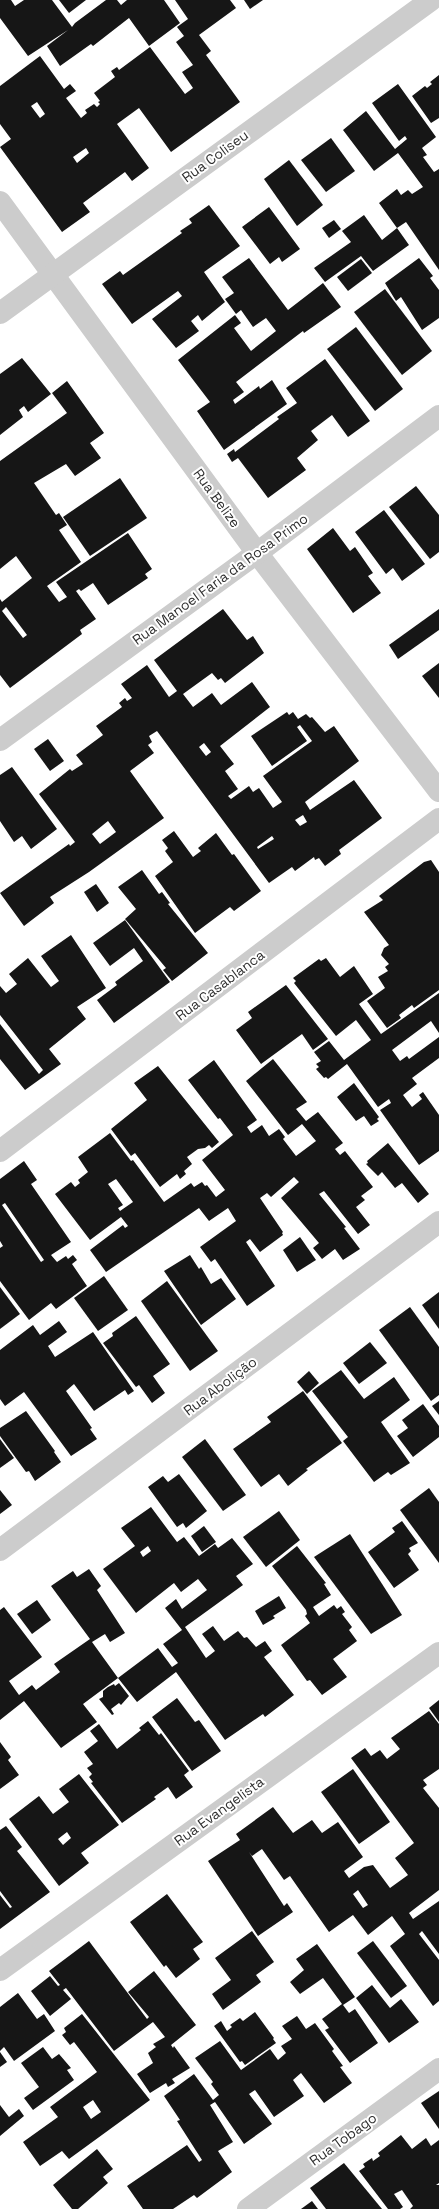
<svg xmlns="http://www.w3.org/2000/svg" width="439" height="2209" viewBox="0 0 439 2209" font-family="'Space Grotesk',sans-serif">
<rect width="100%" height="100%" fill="#fff"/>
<g fill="#161616" fill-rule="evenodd">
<path d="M0,0h11l4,6 9,-6h28l20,27 3,-4 31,-23h11l4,5 6,-5h37l16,23 -31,23 -20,-28 -36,28 -2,-2 -31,22 -13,-20 21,-16 -40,26 -28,-38z"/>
<path d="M59,0h27l-17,13z"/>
<path d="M175,0h55l6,8 -37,27 12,16 -5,4 34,47 -69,50 -32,-44 -22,16 32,44 -17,13 -7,-9 -42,31 7,9 -28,20 -62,-85 11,-8 -11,-15v-38l40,-30 24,33 6,-5 6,7 -10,7 15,20 6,-5 -2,-3 9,-6 3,3 3,-3 -2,-2 2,-1 -6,-8 21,-16 -4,-6 6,-4 2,3 31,-23 35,47 8,-6 -11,-16 11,-7 -17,-23 8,-6 -7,-9 11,-8zM37,102l8,12 -5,4 -9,-12zM86,148l3,5 -12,10 -4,-6z"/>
<path d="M244,0h19l-13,9z"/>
<path d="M439,75v43l-8,5 -19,-27 13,-10 2,2 5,-4 -2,-2z"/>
<path d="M398,84l38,53 -14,11 5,7 -4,2 11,15 5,-3v101l-33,-48 -9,6 -18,-25 18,-14 4,6 7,-5 4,4 11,-7 -25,-34 -24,18 -31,-41 23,-19 29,38 12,-10 -2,-3 -6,5 -27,-38z"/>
<path d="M331,138l24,33 -29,21 -25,-32z"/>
<path d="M289,160l34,45 -26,21 -33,-47z"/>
<path d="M209,205l31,41 -36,26 21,30 -23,19 -4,-6 -7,6 8,10 -23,17 -24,-29 30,-23 -4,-5 -46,33 -30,-40 18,-13 3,4 59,-42 -2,-2 12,-8 -3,-4z"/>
<path d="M269,207l31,42 -18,13 -3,-5 -9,7 -28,-37z"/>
<path d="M364,215l18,25 15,-12 12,17 -36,26 -12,-15 -36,26 -11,-14 37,-26 -9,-11z"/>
<path d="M334,220l7,9 -12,9 -7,-10z"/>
<path d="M249,258l39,52 35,-27 18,24 -37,26 -1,-2 -67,51 8,10 -11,8 2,4 24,-18 1,3 12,-9 15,24 -63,46 -27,-39 13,-9 -32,-42 57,-45 6,8 -7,5 17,23 25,-20 -10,-13 -13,9 -12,-17 -5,4 -11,-15 9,-6 -12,-16z"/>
<path d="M419,258l14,18 -3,2 9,12v28l-17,12 -21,-33 -5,4 -11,-18z"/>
<path d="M361,259l11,14 -24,18 -11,-14z"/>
<path d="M385,289l47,62 -30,24 -48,-63z"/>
<path d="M356,327l47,62 -28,22 -48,-62z"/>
<path d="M22,358l29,36 -23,18 -4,-6 -5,4 4,7 -23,18v-61z"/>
<path d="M325,359l45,62 -22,16 -16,-22 -21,16 7,9 -21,18 9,12 -38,28 -30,-40 -6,4 -5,-8 7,-5 1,3 44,-33 -2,-2 20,-14 -11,-15z"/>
<path d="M67,381l37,52 -14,10 11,15 -26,18 -9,-12 -32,19 22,32 3,-2 8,12 -8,5 22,32 -34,24 12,16 8,-5 -11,-15 72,-49 24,36 -7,5 3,4 -40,27 -15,-22 -12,8 -2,-2 -3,2 20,28 -16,11 2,4 -72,54 -10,-13v-76l2,3 30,-24 -16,-22 -16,13v-108l67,-48 -15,-20zM6,607l21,28 -4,3 -21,-27z"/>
<path d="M120,478l27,40 -57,38 -27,-39z"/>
<path d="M416,486l23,29v37l-9,7 -41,-52z"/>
<path d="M384,510l41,54 -23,17 -9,-13 -7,6 -31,-42z"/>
<path d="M333,528l17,23 5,-4 18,26 -5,3 13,17 -28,20 -46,-64z"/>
<path d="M223,609l24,31 6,-4 11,17 -39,30 -4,-5 -3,2 -6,-7 -29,21 10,13 19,-14 9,12 31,-23 18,25 -50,39 14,18 -9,7 13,18 -10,7 3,3 18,-13 4,6 6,-4 14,20 9,-6 -19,-26 49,-35 -12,-16 -3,2 10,14 -35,25 -21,-30 36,-24 2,3 4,-3 5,7 8,-5 4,4 2,-1 13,15 9,-6 25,35 -54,41 5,8 44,-30 28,38 -43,32 2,4 -16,12 -6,-8 -4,2 -1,-3 -19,14 -3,-4 -23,16 -112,-152 -8,5 3,6 -4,3 6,8 -24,18 34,47 -75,54 -39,25 4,6 -30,23 -24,-33 69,-49 1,2 5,-4 -36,-48 31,-25 2,2 11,-7 -7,-9 27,-20 -7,-9 26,-19 -3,-4 6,-5 2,3 5,-3 -11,-14 26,-19 22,32 8,-6 -23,-31zM204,743l7,9 -5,4 -7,-9zM303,815l4,7 -7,4 -5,-6zM108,821l8,11 -16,12 -8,-10zM272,836l2,3 -16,10 -1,-2z"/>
<path d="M439,609v21l-41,29 -9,-14z"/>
<path d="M439,663v35l-17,-22z"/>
<path d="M48,739l16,22 -14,10 -16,-22z"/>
<path d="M12,767l45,62 -26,20 -9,-13 -8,6 -14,-21v-46z"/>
<path d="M174,831l19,26 8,-6 -3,-3 18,-15 16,22 2,-1 27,37 -27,20 -4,-4 -35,26 -40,-57 18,-14 -8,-11 3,-3 -6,-8z"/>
<path d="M431,860l8,12v118l-25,18 -2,-3 -13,10 2,3 -14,10 -20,-27 18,-13 -7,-11 10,-6 -3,-4 4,-3 -8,-9 3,-7 5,-3 -25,-33 19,-12 -4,-4 45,-34z"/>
<path d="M142,870l17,24 3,-2 8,11 -2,1 40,49 -36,28 -9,-11 3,-2 -41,-49 11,-10 -18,-22z"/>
<path d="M96,884l13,19 -12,9 -13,-20z"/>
<path d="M125,920l45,62 -56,41 -17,-23 20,-15 -2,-3 28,-21 -9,-13 -24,18 -17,-23z"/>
<path d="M71,935l35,53 -29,19 9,12 -37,30 12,15 -36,26 -25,-31v-35l39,50 4,-4 -43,-55v-29l6,7 11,-9 -8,-10 19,-16 23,29 8,-6 -18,-25z"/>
<path d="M326,958l14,19 14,-11 19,28 -14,10 22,30 58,-41v40l-8,-12 -39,29 8,11 7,-5 2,3 30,-22v21l-27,20 5,6 -14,11 9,12 10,-8 -3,-4 4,-3 16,23v36l-20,14 -39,-55 11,-7 -2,-4 -11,8 -31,-43 -19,15 -2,-2 -2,1 -8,-9 3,-2 -3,-3 5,-3 -7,-9 15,-11 15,19 27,-20 -15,-20 -20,16 -42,-53 2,-2 -3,-3 26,-19 2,2z"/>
<path d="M286,985l42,54 -15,11 -11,-16 -41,30 -25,-34 16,-12 -4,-6z"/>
<path d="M273,1059l34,43 -11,7 10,12 12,-9 25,31 -8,6 5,6 5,-4 28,36 -12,9 4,4 -9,7 14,18 -12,9 -34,-43 -5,3 27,33 -2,1 16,21 -17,11 -8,-11 -13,10 -9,-11 6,-5 -38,-45 18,-16 -5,-5 -23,20 -4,-4 -7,5 23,34 -1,1 1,2 -23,17 -10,-13 -4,3 29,44 -28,20 -32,-47 -4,3 -11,-15 36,-26 -8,-13 -19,13 -10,-13 -93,64 -16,-22 33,-25 2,3 3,-2 -7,-9 -31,23 -35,-46 16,-12 4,5 5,-4 -2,-3 10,-8 -10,-15 32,-24 21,28 2,-1 31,42 27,-19 3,4 8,-5 3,4 2,-1 9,12 9,-7 -23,-30 31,-25 -13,-17 -2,1 -30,-39 26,-20 43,60 -10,7 4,6 11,-8 7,11 10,-7 6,8 -2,2 13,17 20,-15 -14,-17 -14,11 -42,-54zM116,1179l17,23 -13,9 -2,-3 5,-3 -15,-21z"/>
<path d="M158,1066l61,76 -7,6 -3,-3 -4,3 -7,1 -11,8 5,7 -8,7 2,3 -6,5 -3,-5 -17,13 -25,-34 -4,3 -20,-27 36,-29 -13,-17z"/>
<path d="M354,1083l25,34 -2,2 2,2 -8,5 -7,-10 -8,5 -19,-24z"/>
<path d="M388,1143l41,51 -11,9 -16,-20 -7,5 -13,-16 -4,4 -12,-12 2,-1 -1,-2z"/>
<path d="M24,1161l13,19 -6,4 40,58 -20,13 6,7 9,-6 2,3 5,-4 4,5 -5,4 15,22 -31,23 -5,-6 -22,17 -29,-39v-33l3,-2 -3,-5v-62zM5,1203l39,57 -3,2 -39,-57z"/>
<path d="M300,1237l16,23 -19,12 -14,-22z"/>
<path d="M190,1255l9,14 2,-2 10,17 10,-6 15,21 -35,26 -37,-54z"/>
<path d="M104,1276l24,34 -30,21 -24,-33z"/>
<path d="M167,1281l51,70 -28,20 -49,-70z"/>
<path d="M0,1287l20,27 -20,15z"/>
<path d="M439,1292v37l-17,-24z"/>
<path d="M410,1307l29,40v48l-8,6 -52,-71z"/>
<path d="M136,1316l34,48 -17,12 12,17 -13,10 -13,-18 -3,2 -33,-44 10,-7 -1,-3z"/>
<path d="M59,1321l8,11 -19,14 7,11 38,-25 41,59 -6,4 -3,-5 -31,21 -20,-27 -8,7 26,37 -2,1 7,10 -26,17 -47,-64 -19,14 -5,-7v-49l33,-25 7,10z"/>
<path d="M370,1342l17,21 -28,21 -16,-21z"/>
<path d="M341,1370l23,29 30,-22 16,23 -29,22 29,41 -19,12 -3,-3 -14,10 -31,-41 5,-4 -36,-46z"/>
<path d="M309,1371l10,12 -12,11 -10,-12z"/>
<path d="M303,1391l39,52 -36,26 2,1 -20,16 -9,-12 -18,13 -28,-38 38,-27 -4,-5z"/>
<path d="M439,1401v14l-7,-9z"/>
<path d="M423,1404l16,22v11l-26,20 -16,-21 11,-8 -6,-8z"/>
<path d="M26,1411l29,40 -1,1 7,10 -26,19 -6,-10 -3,1 -26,-36v-8z"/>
<path d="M0,1439l14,19 -14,10z"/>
<path d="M205,1439l41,56 -23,16 -41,-54z"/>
<path d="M179,1474l28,37 -21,17 -3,-5 -6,4 -29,-40 15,-11 5,6z"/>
<path d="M429,1488l10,14v61l-39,-53z"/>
<path d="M0,1490l12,15 -12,9z"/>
<path d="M151,1507l26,35 7,-5 15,19 16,-12 3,4 14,-10 21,26 -17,12 7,9 -58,42 21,31 9,-7 -13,-17 11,-8 11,15 14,-10 6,7 3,-1 9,10 9,-6 7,10 -8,6 30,38 -29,22 -2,-3 -38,26 -49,-68 -39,30 -19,-24 40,-30 14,19 6,-4 -15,-19 19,-14 -17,-22 11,-9 6,10 25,-19 -9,-11 -17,13 -7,-9 -38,30 -33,-44 32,-23 -14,-18zM148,1546l3,5 -8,6 -3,-5z"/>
<path d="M279,1511l21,29 -34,27 -23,-30z"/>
<path d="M402,1521l16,22 -9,5 2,3 -3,3 11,16 -25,18 -26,-36 27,-20 -3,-4z"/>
<path d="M204,1526l12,16 -14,10 -11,-16z"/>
<path d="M350,1534l52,81 -31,19 -57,-77z"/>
<path d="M297,1546l29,37 -2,1 7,11 -18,12 6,9 15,-11 3,4 4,-3 4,6 -3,2 10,13 -3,3 8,11 -24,18 14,18 -25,18 -12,-15 -3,1 -26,-36 29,-22 -5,-7 2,-2 -1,-4 -34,-44z"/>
<path d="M89,1569l12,17 -4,4 28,43 -15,9 -5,-8 -13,8 26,36 -35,26 14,18 -36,26 -37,-47 -24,19v-110l4,-3 38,50 -33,24 10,14 13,-10 4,5 24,-18 -6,-8 36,-25 -39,-53 22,-15 4,6z"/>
<path d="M279,1596l7,12 -13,8 2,2 -12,7 -8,-14z"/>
<path d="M37,1600l14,20 -19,14 -15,-20z"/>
<path d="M119,1683l10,13 -8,9 -2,-2 -8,6 3,5 -2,1 -13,-16 4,-2v-6l5,-4 6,-3 1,2z"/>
<path d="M177,1698l18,24 4,-2 22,31 -29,20 -40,-54z"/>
<path d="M439,1700v22l-10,-14z"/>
<path d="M429,1711l10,13v45l-16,11 4,5 -4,3 16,20v82l-30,23 4,6 26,-18v53l-17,-23 -3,3 20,26v41l-6,5 -43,-60 15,-12 -13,-18 -24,19 -15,-20 -24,17 -39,-56 -6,4 -22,-31 -10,7 -3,-4 35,54 3,-3 6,9 -35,24 -50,-75 32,-21 -4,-6 37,-27 20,26 19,-13 10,13 16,-11 25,35 -19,14 5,7 15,-11 9,-2 17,23 18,-13 -13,-17 19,-15 -63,-85 14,-10 6,8 9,-6 7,9 13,-10 -9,-11zM358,1890l10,15 -5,3 -10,-14z"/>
<path d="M148,1721l11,14 2,-2 28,38 -5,4 9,12 -17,12 -8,-12 -14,10 2,2 -34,24 -31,-40 2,-1 -4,-5 3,-3 -5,-6 6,-4 -9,-12 14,-11 -8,-10 9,-7 18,25 24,-19 -2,-2z"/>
<path d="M0,1742l11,15 -3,3 11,15 -19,14z"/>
<path d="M353,1769l37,53 -31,22 -38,-52z"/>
<path d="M79,1774l40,51 -38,28 8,10 -30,23 -50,-67 30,-23 14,18 16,-12 -10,-13zM67,1832l4,6 -8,7 -5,-6z"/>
<path d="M6,1826l16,21 -5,4 33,41 -50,37v-34l10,13 2,-1 -12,-16v-61z"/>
<path d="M167,1894l36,48 -10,7 7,10 -24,19 -10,-13 -2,2 -34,-45z"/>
<path d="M252,1931l22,31 -18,13 5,7 -38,28 -11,-16 19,-14 -16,-22z"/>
<path d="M89,1941l58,78 2,-2 -21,-25 26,-21 42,54 -25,20 2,3 1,-2 16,22 -18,11 3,4 -7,4 -2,-4 -16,10 -13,-19 16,-11 -5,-10 8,-6 -3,-3 12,-7 -12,-15 -39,29 -48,-63 -3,2 8,9 -21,17 -19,-25 19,-15 8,10 2,-1 -11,-14z"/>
<path d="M373,1941l34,45 -16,12 -34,-45z"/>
<path d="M317,1944l38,53 -12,8 6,8 6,-4 23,34 -28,20 -25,-33 4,-2 -7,-9 20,-15 -19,-26 -23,16 -10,-12 14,-12 -8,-11z"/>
<path d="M372,1985l18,23 11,-9 18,23 -30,21 -33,-45z"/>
<path d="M18,1993l19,26 7,-5 11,17 -41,30 -10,-14 -4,4v-44z"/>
<path d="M255,2012l19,26 -1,1 3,4 -31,22 -3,-4 -2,1 -26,-36 7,-5 6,10 5,-4 -2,-2 10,-7 3,3z"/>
<path d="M82,2014l68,86 -81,59 -7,-8 -22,15 -17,-24 35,-25 -8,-10 47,-35 -23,-30 -4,3 -8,-10 4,-3 -2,-4zM93,2100l8,12 -10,7 -8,-12z"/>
<path d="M297,2016l9,13 9,-6 19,26 -2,2 11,15 -3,1 12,16 -28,20 -23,-30 -8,7 11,16 -30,21 -19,-27 -6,4 23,30 -28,20 -29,-42 -5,3 23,37 -15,9 14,21 -35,26 -3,-3 -21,14h-30l-16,-23 60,-41 12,17 3,-2 -25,-39 3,-1 -16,-24 30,-22 19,26 6,-5 -8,-11 2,-2 -18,-24 25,-17 21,29 29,-21 8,11 8,-7 -5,-7 11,-7 -10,-13z"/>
<path d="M43,2047l9,12 7,-5 12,14 -4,2 7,10 -41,30 -9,-12 15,-11 -18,-24z"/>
<path d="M0,2052l7,10 -7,5z"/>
<path d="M439,2091v38l-18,-26z"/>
<path d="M0,2105l9,12 10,-8 5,7 -24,20z"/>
<path d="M401,2135l11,14 14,-11 5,8 8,-6v43l-3,2h3v24h-29l3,-3 -11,-16 -8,4 9,13 -3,2h-12l-29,-38 6,-4 -2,-3 9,-6 1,3 7,-5 -2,-3z"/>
<path d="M97,2149l16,20 -10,8 5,6 -30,26h-6l-19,-24z"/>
<path d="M344,2163l38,46h-56l-16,-21z"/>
<path d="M312,2201l6,8h-17z"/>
</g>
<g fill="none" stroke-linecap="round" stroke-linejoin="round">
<g stroke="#ccc" stroke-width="22">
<path d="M0,202l257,351 182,238"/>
<path d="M0,313l431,-313"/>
<path d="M0,740l257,-187 182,-137"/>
<path d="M0,1151l439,-332"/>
<path d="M0,1550l439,-328"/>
<path d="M0,1970l439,-317"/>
<path d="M248,2209l191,-140"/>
</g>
</g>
<g text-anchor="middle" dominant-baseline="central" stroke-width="4" stroke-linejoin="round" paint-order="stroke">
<g font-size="14" fill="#2f2f2f" stroke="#fff">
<text transform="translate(215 156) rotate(-36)">Rua Coliseu</text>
<text transform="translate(217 498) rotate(54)">Rua Belize</text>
<text transform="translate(220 579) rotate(-36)">Rua Manoel Faria da Rosa Primo</text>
<text transform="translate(220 985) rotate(-37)">Rua Casablanca</text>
<text transform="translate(220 1386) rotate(-37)">Rua Abolição</text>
<text transform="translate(219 1811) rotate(-36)">Rua Evangelista</text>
<text transform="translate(343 2139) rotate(-36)">Rua Tobago</text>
</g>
</g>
</svg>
